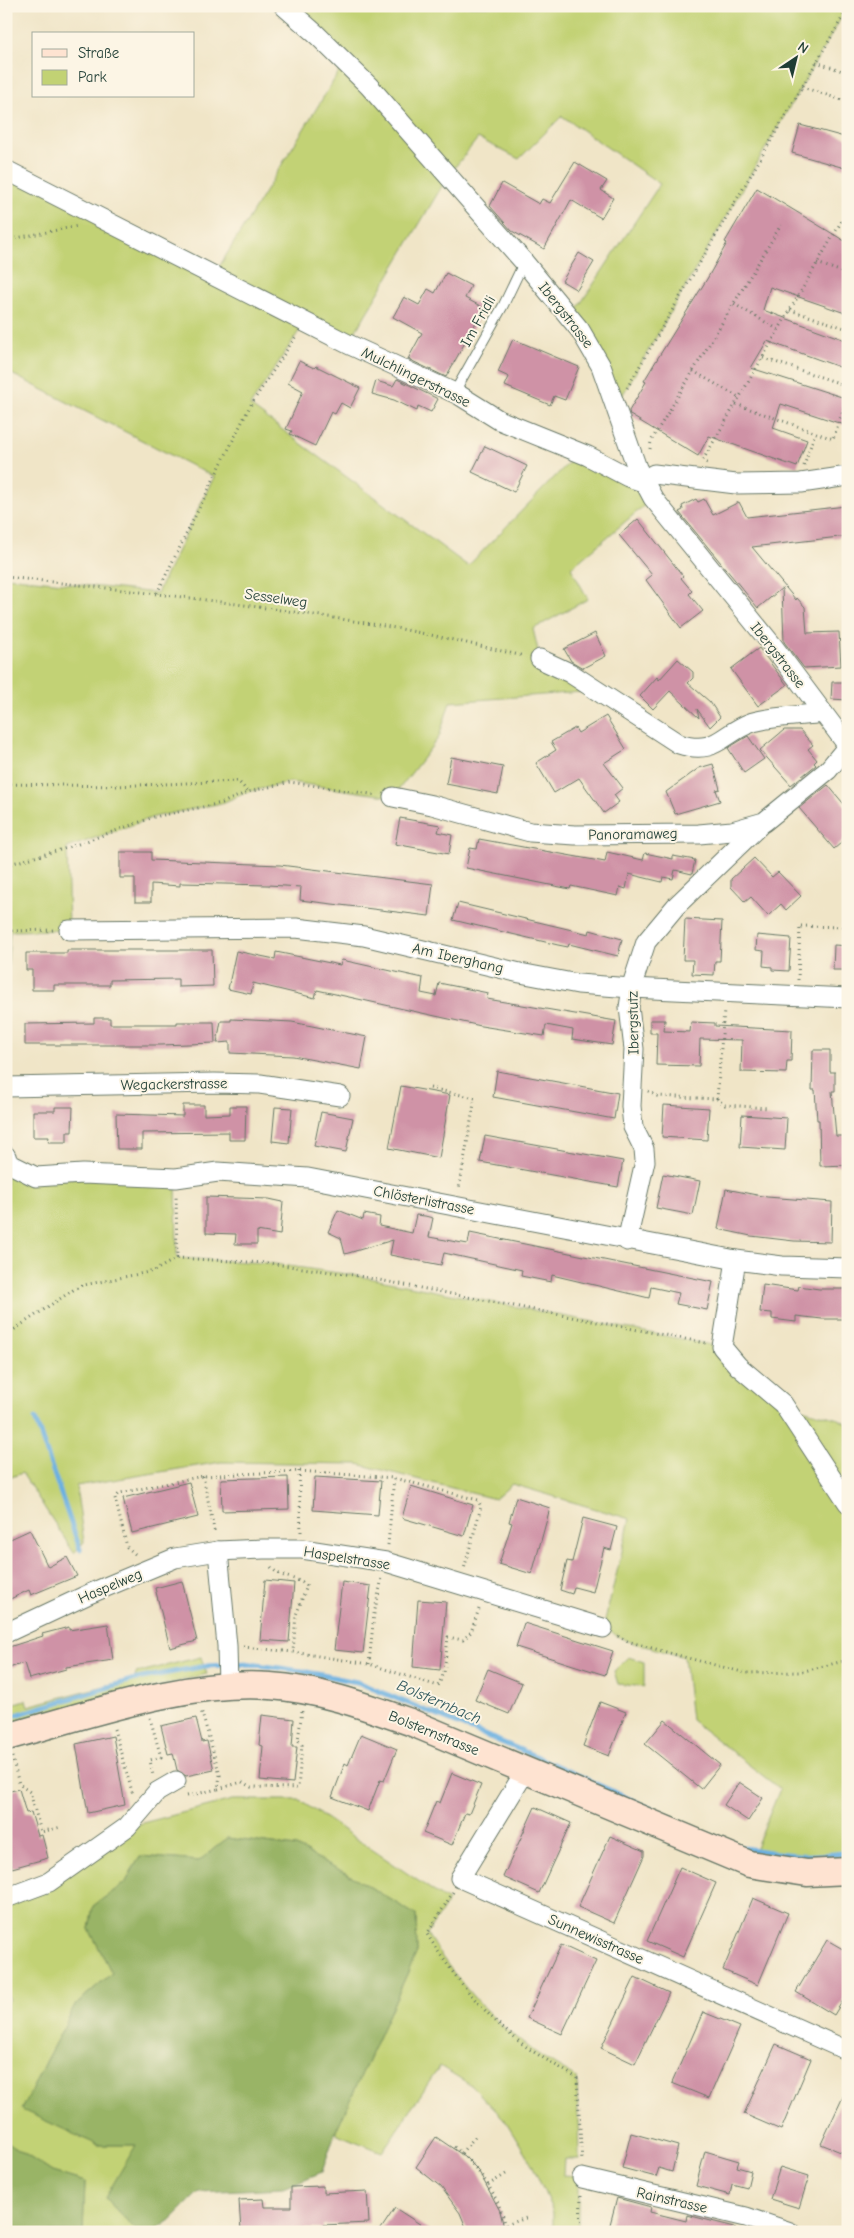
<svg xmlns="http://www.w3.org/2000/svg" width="854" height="2238" viewBox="0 0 854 2238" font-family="'Comic Neue',sans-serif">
<rect width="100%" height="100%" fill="#fcf5e5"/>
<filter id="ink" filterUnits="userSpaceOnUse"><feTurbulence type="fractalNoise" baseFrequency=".02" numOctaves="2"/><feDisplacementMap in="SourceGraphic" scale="10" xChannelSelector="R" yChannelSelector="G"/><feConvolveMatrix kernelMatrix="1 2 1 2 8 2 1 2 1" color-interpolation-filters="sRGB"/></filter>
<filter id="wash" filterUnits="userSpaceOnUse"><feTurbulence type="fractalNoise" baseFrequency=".0096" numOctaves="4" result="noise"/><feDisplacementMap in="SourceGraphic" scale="20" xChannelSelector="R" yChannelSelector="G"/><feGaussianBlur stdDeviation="1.12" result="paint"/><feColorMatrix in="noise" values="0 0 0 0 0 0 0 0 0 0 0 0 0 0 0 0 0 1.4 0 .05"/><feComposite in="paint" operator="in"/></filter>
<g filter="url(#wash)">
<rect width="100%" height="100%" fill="#f0e5c7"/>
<g fill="#c2d274" stroke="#708854">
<path d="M284,6h564l-233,402 -44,-90 89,-134 -98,-68 -43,43 -41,-21 -30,38 -100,168 -43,-22 -55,84 218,160 111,-114 74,46 -82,70 17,31 -55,30 7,30 55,32 -145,11 -11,35 -46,60 -103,-15 -42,10 -26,11 -68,14 -87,31 2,82 -59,1 -4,58v-412l151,16 57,-116 -208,-106v-201l208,105 131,-213z"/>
<path d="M6,1156l30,21 140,1 1,80 90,5 86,12 369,72 61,57 53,14 12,6v447l-99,-7 31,-75 -89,-69 -7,-63 -57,-16 -24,-13 27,-109 -118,-35 -17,15 -137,-35 -137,-2 -145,24 8,56 -10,11 -52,-80 -16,6z"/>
<path d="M201,1657l6,17 -201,51v-19l20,-6 2,6 107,-28 1,-5z"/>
<path d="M628,1657l16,5v25l-26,-3 -4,-13z"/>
<path d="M232,1800h67l149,101 -21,33c27,44 63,86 105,116 14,10 30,19 45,28l2,81h-15l-1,16 15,1v56h-25v-20l-21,-48 -27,-44 -34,-35 -31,-19 -58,86 -47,-19 82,-181 -1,-37 -59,-36 -61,-32 -69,-9 -28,23 -59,-5 -14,26 -33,24 -4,23 23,44 -36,31 -31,58 -22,48 75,35h39l-32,53 33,34h-55l2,-50 -33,-10 -46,-30v-139l3,-3 -3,-7v-95l121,-71z"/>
</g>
<g fill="#99b466" stroke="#5c784d">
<path d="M227,1838l69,9 61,32 59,36 1,37 -82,181 -13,39 -39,16 -84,4 -28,28 -18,12h-15l-33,-34 31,-53h-38l-76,-35 23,-48 31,-58 36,-31 -23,-44 4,-23 33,-24 14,-26 59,5z"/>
<path d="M6,2142l46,30 33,10 -2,50h-77z"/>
</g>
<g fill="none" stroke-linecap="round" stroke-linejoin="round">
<g stroke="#6bb0e1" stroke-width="5">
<path d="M35,1419l45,130"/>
<path d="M6,1718l126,-38 73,-14 45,-2 52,7 55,11 178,74 116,53"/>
<path d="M739,1847c37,7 72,12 109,5"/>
</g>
</g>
<g id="blocks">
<g fill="#cf92a6">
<path d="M800,125l48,13v31l-56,-16z"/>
<path d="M575,162l32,19 -6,9 12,8 -12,20 -30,-18 -27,49 -32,-18 -22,-25 12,-23 37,21 3,-5 8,4z"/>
<path d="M757,188l91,55v71l-78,-27 -7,23 85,31v29l-81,-29 -16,27 97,31v27l-67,-22 -8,24 34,12 -10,27 -88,-31 -11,20 -68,-41 -1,-4 17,-29 -2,-1 12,-20 51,-82 20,-36 -2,-1z"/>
<path d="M579,253l15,9 -17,28 -15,-9z"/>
<path d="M446,273l25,13 -6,12 19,10 -38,69 -38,-18 14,-26 -29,-16 11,-20 15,8 9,-16 7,4z"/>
<path d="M513,339l66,28 -14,33 -11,-4 -4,9 -45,-19 4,-9 -11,-5z"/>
<path d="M299,361l15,7 2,-2 44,22 -10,20 -9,-5 -6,11 -4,-2 -16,34 -25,-12 2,-3 -6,-2 17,-38 -15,-8z"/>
<path d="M397,379l41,20 -7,13 -13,-6 -1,5 -23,-11 -22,-6 4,-13 17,5z"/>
<path d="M485,446l42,20 -13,26 -42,-20z"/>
<path d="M696,499l2,3 6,-3 9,16 26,-13 8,15 99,-11 2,30 -96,11 44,53 1,-2 8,9 2,26 32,-1 2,34 -37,2 -20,-26 -2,-54 -24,20 -79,-96 4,-2 -1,-4z"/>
<path d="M638,519l45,57 -2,2 11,13 -3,3 14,17 -22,17 -35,-48 6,-5 -33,-40z"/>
<path d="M595,633l11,23 -23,12 -12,-7 -7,-12z"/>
<path d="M759,648l28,37 -29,21 -27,-37z"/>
<path d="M678,659l15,13v6l-5,5 22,19 10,15 -10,10 -13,-18 2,9 -29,-27 -17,18 -13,-13 17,-19 2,3z"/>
<path d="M832,682h16v18l-17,-1z"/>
<path d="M606,716l20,33 -22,14 19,25 -9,7 5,7 -15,11 -25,-35 -25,15 -18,-30 20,-13 -5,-8 24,-14 3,5z"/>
<path d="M784,730h16l13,15 -5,4 9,11 -3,3 2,2 -25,20 -31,-35z"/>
<path d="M748,736l16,23 -20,14 -16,-25z"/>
<path d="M451,757l52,10 -5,27 -52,-10z"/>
<path d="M713,764l7,25 -4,1 4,11 -45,13 -9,-22 33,-24z"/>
<path d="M828,785l20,24v28l-14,12 -35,-41z"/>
<path d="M400,818l40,7 -2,7 14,3 -3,19 -54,-10z"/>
<path d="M479,839l126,23 2,-10 36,8 2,-7 28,6v-3l22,4 -3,14 -17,-4 -2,9 -10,-2 -1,5 -33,-8 -3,15 -6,-2 -2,9 -47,-10 -1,3 -104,-21 4,-20 7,1z"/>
<path d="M120,852h31v8l129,5 153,19 -4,32 -129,-16 1,-13 -33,-2 -88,-2v3l-29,-2v18h-16v-24h-15z"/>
<path d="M754,858l18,19 6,-5 23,24 -15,14 -5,-6 -13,12 -17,-19 -6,5 -14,-15v-8z"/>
<path d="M458,903l131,31 1,-4 32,9 -4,17 -49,-12 -1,3 -10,-2 -105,-25z"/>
<path d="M685,919l37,2 -2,40h-5l-1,14 -22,-1 1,-14h-10z"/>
<path d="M757,935l34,3 -2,33 -17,-1v-3l-9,-1 1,-15 -8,-1z"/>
<path d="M834,945l14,1v24h-15z"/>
<path d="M67,950h145l1,36 -35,1v-8l-68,1v5h-56v5h-22v-20h-6v-17h41z"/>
<path d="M236,951l39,8 1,-7 64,13 2,-5 81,18 -2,15 15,3 3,-13 49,10 -1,6 129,22 -4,24 -40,-6 1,-9 -27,-5 -2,11 -63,-10 -164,-36 -2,8 -62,-15 -2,11 -23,-5z"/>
<path d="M94,1018h16v6h67v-2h37l1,21 -54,2h-136v-21l69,-1z"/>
<path d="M231,1019l61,3 75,15 -6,32 -68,-13 -63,-3v-11l-13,1 4,-22h10z"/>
<path d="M650,1020h15l-1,11 26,1 1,-10 24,1v3l77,4 -1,31h-4l-1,12 -45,-1 1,-32 -42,-1 -1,27 -43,-1 1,-32h-7z"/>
<path d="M813,1050h17v22h5v19h-3l4,45h12v29l-28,1 -1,-46h-2l-2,-30h-3z"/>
<path d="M497,1071l121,22 -4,26 -121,-22z"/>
<path d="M401,1086l49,9 -11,63 -50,-10z"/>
<path d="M183,1105h21v10l26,-1v-8h16l-1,34h-16v-8l-87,1v16h-25l-1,-35 67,2z"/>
<path d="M664,1105l45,3 -2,32 -45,-3z"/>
<path d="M55,1107h18l-1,25h-5v10h-19l1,-5h-16v-26h22z"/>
<path d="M275,1107l17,1 -3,35 -17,-2z"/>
<path d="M321,1112l32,6 -7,34 -32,-6z"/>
<path d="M742,1115l45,3 -2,32 -45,-3z"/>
<path d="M485,1136l138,25 -5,26 -138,-25z"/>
<path d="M663,1174l37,7 -7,34 -37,-7z"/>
<path d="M726,1189l41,8 65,5 -1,40 -37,-1 -43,-5 -33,-7z"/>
<path d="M206,1197l63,2 14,3 -3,33 -23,-4v13h-22l1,-10 -30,-1z"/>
<path d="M338,1210l25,10 1,-6 16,3 -1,9 33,7 4,-18 9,1 8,2 -4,19 39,7 2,-11 243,49 -6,28 -31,-6 3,-11 -28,-6 -2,11 -97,-23 -1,7 -30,-6 1,-6 -78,-17 -3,12 -51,-10 3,-15 -48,14 -4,-16 -13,-6z"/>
<path d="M763,1285l35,5 1,-4 20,3h29v30h-26l-26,-3v6l-24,-3v-6l-12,-1z"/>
<path d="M288,1477l1,32 -67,2 -1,-32z"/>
<path d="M315,1477l66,4 -3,34 -65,-5z"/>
<path d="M189,1482l9,35 -66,16 -9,-35z"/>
<path d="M411,1486l62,19 -9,31 -62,-18z"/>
<path d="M516,1497l34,11 -18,66 -33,-10 13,-41 -3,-1z"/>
<path d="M583,1518l34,9 -6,23 -7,-2 -11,44 -19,-5 -2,7 -12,-4 7,-29 5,1z"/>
<path d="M30,1530l18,37 19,-10 10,19 -46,19 -2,-5 -23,11v-60z"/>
<path d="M265,1580l29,3 -5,59 -29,-2z"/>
<path d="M182,1581l15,60 -27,7 -15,-60z"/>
<path d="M342,1582l29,4 -8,67 -29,-3z"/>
<path d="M418,1600l28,2 -6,68 -27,-3z"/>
<path d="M524,1623l89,28 -8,24 -89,-28z"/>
<path d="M108,1624l5,36 -47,7v2l-37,10 -5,-16 -18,6v-21l37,-12 -1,-2 27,-7v3z"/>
<path d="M488,1669l34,14 -13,31 -34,-14z"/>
<path d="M600,1702l26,10 -17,44 -26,-10z"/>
<path d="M262,1715l32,4 -2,28h5l-4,36 -33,-3 3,-34 -4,-1z"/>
<path d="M196,1718l6,24 5,-1 7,29 -28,6 -9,-6 -4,-17 -5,1 -7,-28z"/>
<path d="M665,1720l55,45 -19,24 -56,-45z"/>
<path d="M361,1734l36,15 -13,32 -4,-1 -12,31 -36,-14 13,-34 3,2z"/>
<path d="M113,1736l12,69 -37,8 -12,-69z"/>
<path d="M452,1773l29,12 -12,29 -4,-1 -13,32 -29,-12 13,-32 4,2z"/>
<path d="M739,1782l24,16 -15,23 -24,-16z"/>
<path d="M19,1789l7,24 5,-1 7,24 4,-1 6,23 -36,10 -6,-19v-57z"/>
<path d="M535,1807l36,16 -32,70 -36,-16z"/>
<path d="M610,1836l34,15v5l-30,67 -36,-16z"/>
<path d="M680,1867l36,16 -33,74 -36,-16z"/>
<path d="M753,1898l35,15 -30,72 -35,-15z"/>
<path d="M827,1940l21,12v40l-14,23 -38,-23z"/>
<path d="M561,1945l35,16 -34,73 -35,-16z"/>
<path d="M635,1977l34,16 -34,71 -34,-16z"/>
<path d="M703,2012l37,15 -31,71 -37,-15z"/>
<path d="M776,2044l35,15 -30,71 -37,-16z"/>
<path d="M848,2086v69l-27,-11z"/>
<path d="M631,2133l47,13 -6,26 -13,-4 -3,9 -34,-9z"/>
<path d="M436,2137l28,19 14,14 22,41 5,21h-37l-8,-19 -19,-26 -25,-20z"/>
<path d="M705,2151l34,10 -2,6 14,4 -4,17 -15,-4 -2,11 -34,-9z"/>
<path d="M780,2167l29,9 -10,32 -29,-9z"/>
<path d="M323,2186v7l44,-2 2,32 -46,2v4h-58v3h-24l-2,-32 24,-1 1,8h27v-20z"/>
<path d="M617,2198l34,9 -1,5 36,9 1,-6 48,12v5h-127z"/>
<path d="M395,2208l37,24h-53z"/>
</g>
</g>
</g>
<g filter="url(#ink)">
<use href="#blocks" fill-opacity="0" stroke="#687867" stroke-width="1"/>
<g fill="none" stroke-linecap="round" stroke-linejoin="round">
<defs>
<path id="lane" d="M454,393l49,-87 21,-44"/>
<g id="street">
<path d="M284,6l33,29 52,51 155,176 56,68 21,36 36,102 16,30 120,148 75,100"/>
<path d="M6,170l342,174 111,51 40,25 89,36 40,21 15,5 11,-8 82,10 65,-1 47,-7"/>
<path d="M540,659l30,14 109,71c38,12 42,-11 74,-22 20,-6 49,-6 70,-9"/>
<path d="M393,797l39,8 98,27 45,3 124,-1 33,-3 32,-9 64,-52 19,-23"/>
<path d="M69,930l227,-2 68,8 156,37 58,11 53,4 217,10"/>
<path d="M6,1087l208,-4 46,1 80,12"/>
<path d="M6,1156l2,7 28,14 47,-3 93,4 42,-6 90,6 428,82 46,6 66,2"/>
<path d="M627,1241l18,-80 -1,-12 -11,-22 -2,-21 3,-57 -5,-42 4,-25 13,-40 30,-36 85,-82"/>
<path d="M736,1260l-14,87 16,19 45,38 65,99"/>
<path d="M218,1551l9,95 1,40"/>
<path d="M6,1633l83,-39 86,-36 43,-7 45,-2h39l84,13 217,66"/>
<path d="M526,1770l-66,108 388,173"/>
<path d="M6,1898l43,-16 78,-55 30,-35 19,-11"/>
<path d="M582,2178l164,39 44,15"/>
</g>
<path id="secondary" d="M6,1737c83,-22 178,-57 264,-51 48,3 95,20 140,36l339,142 58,9 41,-2"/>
</defs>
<use href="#lane" stroke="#687867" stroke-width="11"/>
<use href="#street" stroke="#687867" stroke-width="21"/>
<use href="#secondary" stroke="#687867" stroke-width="29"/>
<g stroke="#687867" stroke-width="3" stroke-dasharray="1 4" stroke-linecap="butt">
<path d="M816,62l32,11"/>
<path d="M802,87l46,15"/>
<path d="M6,240l72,-14"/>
<path d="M817,263l31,11"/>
<path d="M734,304l45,26"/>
<path d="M790,310l58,19"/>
<path d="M763,358l85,28"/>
<path d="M693,371l47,27"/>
<path d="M627,388l221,-380"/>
<path d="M736,404l97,35 15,-43"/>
<path d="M650,449l1,-8 130,-216"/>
<path d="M707,463l-4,-3 141,-243 4,2"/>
<path d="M804,466l11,-33"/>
<path d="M6,577c122,13 244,27 366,47 51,8 102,21 152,32"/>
<path d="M157,593l93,-187 46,-70"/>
<path d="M846,676l2,-13"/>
<path d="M6,784l108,2 124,-5 10,11"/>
<path d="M6,865l61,-17 87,-31 68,-14 26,-11 42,-10 87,13"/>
<path d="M798,980l2,-54 48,1"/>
<path d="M6,989l4,-58 43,-1"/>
<path d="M430,1088l45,10 -16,91"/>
<path d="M648,1091l9,5 60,3 8,6 43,3"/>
<path d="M717,1099l7,-89"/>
<path d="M177,1258l90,5 86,12 353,68"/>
<path d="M6,1335l73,-49 75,-15 23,-13 -1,-64"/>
<path d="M299,1471l2,61"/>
<path d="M203,1476l12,58"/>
<path d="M388,1545l6,-67"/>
<path d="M135,1554l-8,-7 -12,-49 5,-5 83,-17 96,-5 95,7 84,22 3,7 -17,62"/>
<path d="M271,1567c9,12 25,9 36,19l-11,29 -3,37"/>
<path d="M618,1636l9,5 57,16 62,16 54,-1 48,-12"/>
<path d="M243,1647l50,5 76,12 69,22 6,-13 4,-36 15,3 8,-8 8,-23"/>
<path d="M369,1664l5,-50 8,-36"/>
<path d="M150,1718l11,39 -11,3 3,16"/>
<path d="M114,1729l19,66"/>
<path d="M12,1757l7,27 11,8 11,40 20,-5"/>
<path d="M218,1789l24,-7 9,5 47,1 4,-43 -4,-5 4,-29"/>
<path d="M187,1796l31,-7 2,-14 -19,-65"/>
<path d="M453,1892l-26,42c26,42 61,86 101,114 16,11 33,20 49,30l5,84"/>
<path d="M454,2147c27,23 46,50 53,85"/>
<path d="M461,2153l14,-16"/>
<path d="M488,2185l18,-11"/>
<path d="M506,2225l20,-7"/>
<path d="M580,2232l1,-37"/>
</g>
<use href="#lane" stroke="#fff" stroke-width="9"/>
<use href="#street" stroke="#fff" stroke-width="19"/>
<use href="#secondary" stroke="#fee3d1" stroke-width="26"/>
</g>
</g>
<g text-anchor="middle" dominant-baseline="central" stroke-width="4" stroke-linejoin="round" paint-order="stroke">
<g font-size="15" fill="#1f3d34" stroke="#fcf5e5">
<text transform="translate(566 315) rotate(52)">Ibergstrasse</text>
<text transform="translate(478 321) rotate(-61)">Im Fridli</text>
<text transform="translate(416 377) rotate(26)">Mulchlingerstrasse</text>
<text transform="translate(276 598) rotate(8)">Sesselweg</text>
<text transform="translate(778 655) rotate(52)">Ibergstrasse</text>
<text transform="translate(633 834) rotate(-1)">Panoramaweg</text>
<text transform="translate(458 958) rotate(13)">Am Iberghang</text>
<text transform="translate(633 1023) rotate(-91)">Ibergstutz</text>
<text transform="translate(174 1084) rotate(-1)">Wegackerstrasse</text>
<text transform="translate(424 1200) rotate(11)">Chlösterlistrasse</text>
<text transform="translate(347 1558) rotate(9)">Haspelstrasse</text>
<text transform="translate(110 1586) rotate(-23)">Haspelweg</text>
<text transform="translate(434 1733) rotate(22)">Bolsternstrasse</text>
<text transform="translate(596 1939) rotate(24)">Sunnewisstrasse</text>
<text transform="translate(672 2200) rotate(13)">Rainstrasse</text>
</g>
<g font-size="16" font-style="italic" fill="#325a5f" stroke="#fcf5e5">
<text transform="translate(439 1702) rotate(23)">Bolsternbach</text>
</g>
</g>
<rect width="854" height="2238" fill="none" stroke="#fcf5e5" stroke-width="25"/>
<rect x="32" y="32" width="162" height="65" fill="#fcf5e5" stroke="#a4ab9e"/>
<rect x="42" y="49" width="25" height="8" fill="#fee3d1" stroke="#a4ab9e"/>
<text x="78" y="58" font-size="15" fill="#1f3d34">Straße</text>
<rect x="42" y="70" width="25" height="15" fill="#c2d274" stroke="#a4ab9e"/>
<text x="78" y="82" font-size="15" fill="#1f3d34">Park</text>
<g transform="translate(796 58) rotate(35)" stroke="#fcf5e5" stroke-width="4" paint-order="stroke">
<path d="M0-4L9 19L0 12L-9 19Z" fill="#1f3d34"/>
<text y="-8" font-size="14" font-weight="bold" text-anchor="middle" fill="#1f3d34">N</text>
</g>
</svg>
